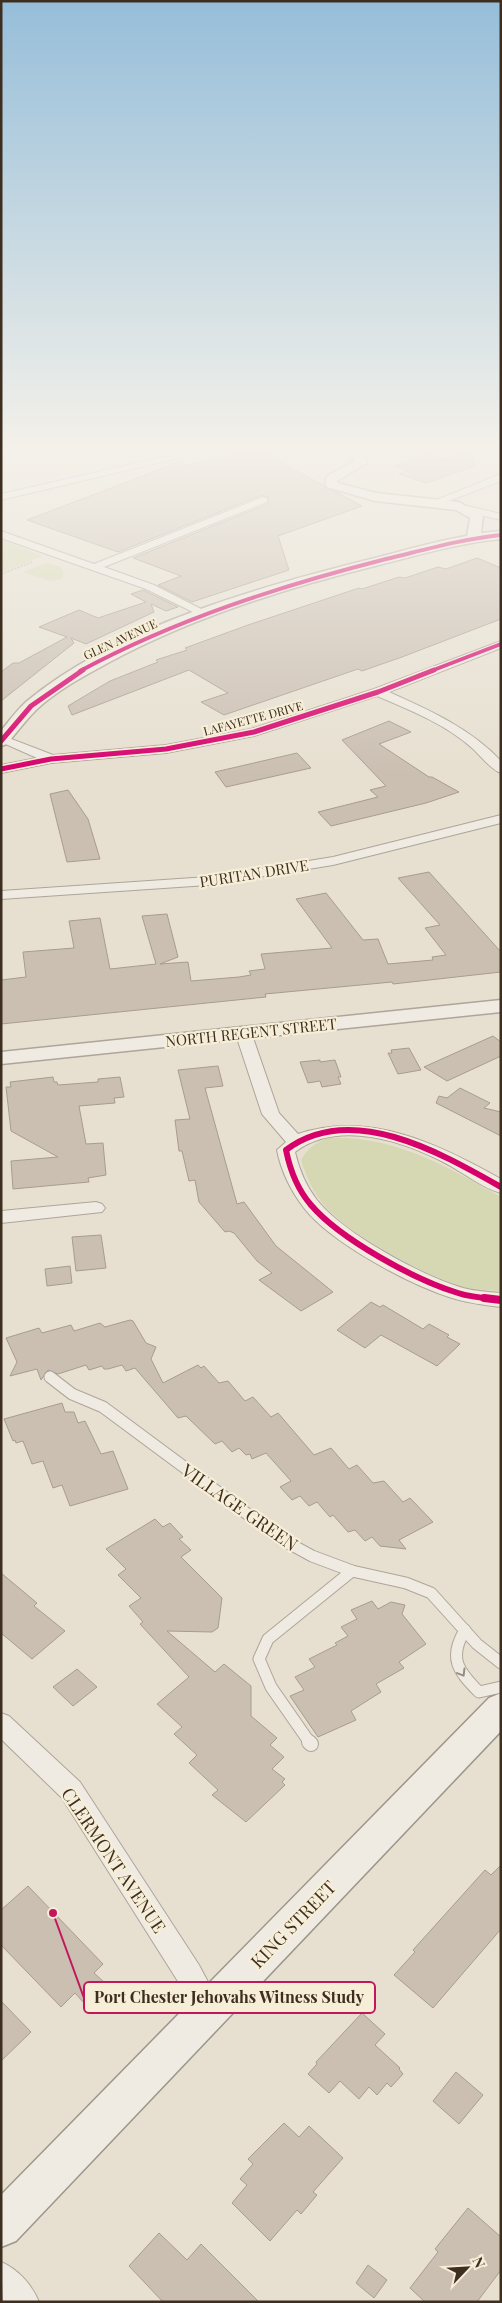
<svg xmlns="http://www.w3.org/2000/svg" width="502" height="2303" viewBox="0 0 502 2303" font-family="'Playfair Display',serif">
<rect width="100%" height="100%" fill="#e7e0d1"/>
<g fill="#d6d7b3">
<path d="M1,539l42,17 -42,16z"/>
<path d="M47,563l14,4 3,6 -2,6 -12,2 -27,-9z"/>
<path d="M328,1138c65,-3 118,28 173,59v94c-15,-1 -31,-1 -45,-6 -38,-14 -93,-44 -122,-70 -17,-14 -27,-35 -33,-55 7,-12 14,-17 27,-22z"/>
</g>
<g fill="#cbbfb2" stroke="#a89c90">
<path d="M255,451h4l103,55 -84,30 11,34 -97,32 -34,-17 23,-9 -48,-18 135,-54v-7l-6,-2 -144,57 -91,-32 155,-59v5z"/>
<path d="M469,451l6,15 -49,17 -27,-9 9,-3 -14,-5 35,-12 14,6z"/>
<path d="M477,558l24,10v51l-99,38 -40,14 -4,-2 -134,46 -23,-13 27,-9 -39,-23 -117,45 -4,-9 42,-25 48,-19 -2,-2 31,-10 -2,-2 63,-23 111,-37 3,1 37,-12 6,1 33,-11 8,2z"/>
<path d="M143,590l35,17 -12,4 -15,-7 3,8 -68,32 -15,-6 3,5 -73,58v-29l12,-9h6l48,-26 -28,-10 40,-17 19,8 48,-16 -15,-8z"/>
<path d="M389,721l22,11 -32,12 50,33h3l27,15 -33,11 -95,23 -13,-14 60,-15 -8,-7 16,-4 -44,-46z"/>
<path d="M297,753l14,15 -85,19 -11,-15z"/>
<path d="M68,790l20,29 12,40 -33,3 -17,-68z"/>
<path d="M429,872l72,80v20l-108,12 -1,-2 -127,12 1,3 -265,27v-44l25,-3 -3,-25 51,-4 -5,-27 31,-3 10,51 46,-5 -14,-48 25,-2 11,43 -18,7 28,-2 3,19 48,-4 12,-2 -2,-4 16,-2 -4,-15 71,-6 -36,-49 30,-6 37,47 15,-1 10,25 45,-4 -1,-3 14,-2 -21,-27 15,-3 -42,-47z"/>
<path d="M493,1036l8,6v14l-54,25 -23,-14z"/>
<path d="M409,1048l12,22 -23,4 -10,-21h4l-1,-3z"/>
<path d="M320,1060v2l15,-2 6,17h-3l3,7 -19,3 -2,-6 -12,2 -8,-21z"/>
<path d="M218,1066l5,20 -18,2 32,116 7,-2 32,44 57,46 -32,19 -42,-31 13,-7 -15,-12 -23,-28 -5,-2 -4,1 -26,-30 -4,-22 -6,1 -7,-30h-3l-4,-31 15,-1 -12,-49z"/>
<path d="M53,1077l1,5h3l1,3 40,-3v-3l22,-2 4,20 -10,1 1,5 -36,3 7,38 17,-1 3,32 -18,3 1,4 -76,7 -2,-28 47,-4 -47,-26 -5,-44h5l-1,-5z"/>
<path d="M460,1088l30,15 -6,5 17,4v24l-65,-33 3,-7 8,2z"/>
<path d="M101,1235l5,33 -30,3 -4,-34z"/>
<path d="M70,1266l2,17 -25,3 -2,-17z"/>
<path d="M371,1302l9,5 3,-2 40,24 6,-5 20,11 -2,2 13,7 -23,22 -56,-31 -16,13 -28,-18z"/>
<path d="M130,1320l3,1 13,22 10,4 -5,12 12,24 35,-18 3,3 3,-2 15,17 9,-2 17,20 8,-4 18,20 7,-4 36,42 17,-7 18,21 8,-4 16,18 11,-2 19,21 7,-4 23,24 -34,18 7,9 -26,-3 -8,-9 -7,4 -10,-11 -7,2 -15,-17 -3,2 -13,-15 -8,4 -9,-10 -8,4 -12,-13 11,-6 -25,-28 -14,6 -2,-5 -4,1 -7,-7 -7,4 -10,-11 -7,3 -29,-28 -8,2 -43,-50 -9,3 -4,-6 -14,4h-4l-2,-3 -13,4 -3,-5 -28,9 -10,-4 -7,10 -4,-11 -27,7 7,-14 -11,-24 33,-10 3,5 29,-8 3,6 26,-8 5,4z"/>
<path d="M62,1403l3,9h9l4,11 7,-2 16,33 12,-3 15,38 -58,17 -8,-21 -9,3 -10,-27 -11,3 -9,-23 -7,2 -1,-3 -2,1 -9,-22z"/>
<path d="M155,1519l8,8 7,-4 13,14 -4,2 12,11 -10,7 41,41 -4,30 -6,4 -45,-1 48,41 9,-8 27,22v30l26,22 -7,7 14,12 -12,12 13,10 -3,3 3,3 -39,37 -34,-27 6,-5 -29,-27 8,-8 -23,-21 8,-7 -25,-23 32,-27 -49,-53 3,-2 -14,-16 12,-8 -23,-23 8,-6 -20,-20z"/>
<path d="M1,1573l36,30 -3,3 31,25 -33,28 -31,-26z"/>
<path d="M372,1601l6,8 13,-7 14,3 -3,9 24,30 -27,18 5,6 -28,16 5,8 -30,19 5,9 -38,17 -28,-41 14,-6 -9,-13 20,-10 -6,-8 28,-14 -2,-2 13,-7 -7,-9 16,-8 -6,-9z"/>
<path d="M77,1669l20,18 -24,19 -20,-19z"/>
<path d="M501,1865v64l-68,79 -39,-33 21,-23 -2,-2 72,-80 6,5z"/>
<path d="M28,1886l75,78 -9,9 11,10 -21,20 -9,-10 -14,14 -60,-62v-35z"/>
<path d="M1,2001l30,31 -30,29z"/>
<path d="M362,2013l23,21 -10,11 25,23 -1,1 4,5 -12,13 -4,-4 -10,12 -8,-8 -10,12 -19,-18 -11,12 -21,-19 9,-10 -1,-2z"/>
<path d="M456,2072l27,23 -24,29 -26,-23z"/>
<path d="M284,2123l15,14 10,-11 34,32 -30,34 4,3 -16,19 -4,-4 -27,31 -38,-38 15,-18 -7,-6 13,-15 -5,-5z"/>
<path d="M468,2208l33,29v33l-24,32h-52l-15,-14 28,-36 -3,-3z"/>
<path d="M159,2233l28,27 14,-16 58,58h-96l-34,-36z"/>
<path d="M368,2265l19,15 -13,18 -18,-15z"/>
</g>
<g fill="none" stroke-linecap="round" stroke-linejoin="round">
<defs>
<g id="service-far1">
<path d="M50,1377l22,17 31,13 178,132 31,17 40,15 54,12 25,10 46,51 24,19"/>
<path d="M465,1630c-17,28 -7,41 14,62l22,-5"/>
<path d="M310,1743l-39,-56 -12,-28 9,-20 84,-68"/>
</g>
<path id="service" d="M309,1742l2,2"/>
<g id="minor">
<path d="M190,451h18l-207,49v-6z"/>
<path d="M501,474v7l-63,24 -9,-2z"/>
<path d="M263,497l4,1v4l-163,65 50,18 55,28v4l-4,1 -59,-29 -145,-51v-7l93,33z"/>
<path d="M467,506l34,8v6l-38,-9 -1,-2z"/>
<path d="M501,641v7l-112,44c40,18 81,36 112,69v12c-10,-3 -21,-18 -29,-25 -27,-24 -62,-38 -95,-52l-123,40 -88,17 -115,10 -50,10v-8l36,-7 -36,-16v-7l52,20 113,-10 85,-16 123,-40z"/>
<path d="M501,815v8l-168,42 -125,20 -207,14v-8l207,-14 125,-20z"/>
<path d="M243,1027l8,5 28,81 19,21c71,-24 141,10 203,45v14c-19,-5 -37,-20 -54,-29 -43,-23 -109,-45 -152,-12 4,17 11,34 22,48 26,33 105,76 146,88 12,3 25,4 38,5v14c-17,-2 -33,-4 -49,-9 -42,-13 -121,-55 -148,-90 -13,-17 -23,-37 -27,-58l9,-8 -24,-28 -27,-82z"/>
<path d="M96,1202l6,2 3,4 -3,4 -101,11v-12z"/>
<path d="M1,1713l8,3 71,66 119,183 24,45 -4,9 -10,4 -10,-4 -20,-36 -117,-185 -61,-59z"/>
<path d="M1,2262c17,7 31,23 38,40h-36z"/>
</g>
<g id="tertiary">
<path d="M343,451c10,0 22,0 24,12l-30,18 1,2 38,10 83,9 24,14 -2,17 20,-2v8c-42,4 -82,16 -122,26 -94,23 -189,53 -273,99 -24,13 -50,27 -70,46 -10,10 -20,23 -29,34l-6,2v-15c8,-10 16,-21 25,-29 91,-76 236,-116 349,-144 31,-8 61,-17 92,-22l3,-18 -14,-8 -81,-9 -48,-14 -2,-3 2,-8 28,-15z"/>
<path d="M501,1000v12l-500,52v-12z"/>
</g>
<path id="secondary" d="M501,1693v38l-485,510 -15,6v-52l488,-497z"/>
</defs>
<use href="#service-far1" stroke="#ada599" stroke-width="13"/>
<use href="#service" stroke="#ada599" stroke-width="16"/>
<use href="#minor" stroke="#ada599" stroke-width="2"/>
<use href="#tertiary" stroke="#ada599" stroke-width="3"/>
<use href="#secondary" stroke="#9c958a" stroke-width="3"/>
<path stroke="#c8c2b9" stroke-width="2" stroke-dasharray="2.5 1" stroke-linecap="butt" d="M1,574l31,-12"/>
<use href="#service-far1" stroke="#efebe3" stroke-width="11"/>
<use href="#service" stroke="#efebe3" stroke-width="14"/>
<use href="#minor" fill="#efebe3" fill-rule="evenodd"/>
<use href="#tertiary" fill="#efebe3" fill-rule="evenodd"/>
<use href="#secondary" fill="#efebe3" fill-rule="evenodd"/>
<defs>
<g id="cycleway-far3">
<path d="M80,671c97,-52 200,-85 306,-112 38,-9 76,-20 115,-24"/>
<path d="M431,671l70,-27"/>
</g>
<g id="cycleway-far2">
<path d="M1,741l30,-35 52,-36"/>
<path d="M1,769l50,-10 115,-10 88,-17 124,-40 56,-22"/>
</g>
<path id="cycleway-far1" d="M495,1299c-12,-1 -25,-2 -37,-6 -43,-13 -118,-54 -147,-88 -13,-15 -21,-35 -25,-55 65,-49 155,3 215,37"/>
<path id="cycleway" d="M484,1298l17,2"/>
</defs>
<use href="#cycleway-far3" stroke="#f7eed8" stroke-width="5.5"/>
<use href="#cycleway-far2" stroke="#f7eed8" stroke-width="8"/>
<use href="#cycleway-far1" stroke="#f7eed8" stroke-width="9"/>
<use href="#cycleway" stroke="#f7eed8" stroke-width="11"/>
<use href="#cycleway-far3" stroke="#d6006c" stroke-width="4"/>
<use href="#cycleway-far2" stroke="#d6006c" stroke-width="5"/>
<use href="#cycleway-far1" stroke="#d6006c" stroke-width="6"/>
<use href="#cycleway" stroke="#d6006c" stroke-width="8"/>
</g>
<defs><path id="oneway-chevron" d="M-2-3.5L2.5 0L-2 3.5" fill="none" stroke-width="1.6" stroke-linecap="round" stroke-linejoin="round" transform="scale(1.25)"/></defs>
<use stroke="#968c82" href="#oneway-chevron" transform="translate(462 1673) rotate(59)"/>
<linearGradient id="sky" x2="0" y2="1"><stop stop-color="#96bed9"/><stop offset="0.58" stop-color="#f4f1ea"/><stop offset="1" stop-color="#f4f1ea" stop-opacity="0"/></linearGradient>
<rect width="502" height="774" fill="url(#sky)"/>
<g text-anchor="middle" dominant-baseline="central" stroke-width="4.5" stroke-linejoin="round" paint-order="stroke">
<g font-size="12" fill="#3d2e20" stroke="#f7eed8">
<text transform="translate(120 639) rotate(-25)">GLEN AVENUE</text>
<text transform="translate(253 718) rotate(-15)">LAFAYETTE DRIVE</text>
</g>
<g font-size="15" fill="#3d2e20" stroke="#f7eed8">
<text transform="translate(254 873) rotate(-9)">PURITAN DRIVE</text>
<text transform="translate(251 1032) rotate(-6)">NORTH REGENT STREET</text>
</g>
<g font-size="18" fill="#3d2e20" stroke="#f7eed8">
<text transform="translate(240 1507) rotate(35)">VILLAGE GREEN</text>
<text transform="translate(114 1860) rotate(56)">CLERMONT AVENUE</text>
<text transform="translate(293 1924) rotate(-46)">KING STREET</text>
</g>
</g>
<path fill="none" stroke="#c2185b" stroke-width="2" d="M53 1913L84 1998"/>
<circle fill="#c2185b" stroke="#f7eed8" stroke-width="2" cx="53" cy="1913" r="5"/>
<rect fill="#f7eed8" stroke="#c2185b" stroke-width="2" x="84" y="1982" width="291" height="31" rx="5"/>
<g font-size="16" text-anchor="middle" font-weight="bold" fill="#3d2e20">
<text x="229" y="2003">Port Chester Jehovahs Witness Study</text>
</g>
<rect width="502" height="2303" fill="none" stroke="#3d2e20" stroke-width="5"/>
<g transform="translate(467 2268) rotate(65)" stroke="#f7eed8" stroke-width="4" paint-order="stroke">
<path d="M0-4L9 19L0 12L-9 19Z" fill="#3d2e20"/>
<text y="-8" font-size="14" font-weight="bold" text-anchor="middle" fill="#3d2e20">N</text>
</g>
</svg>
